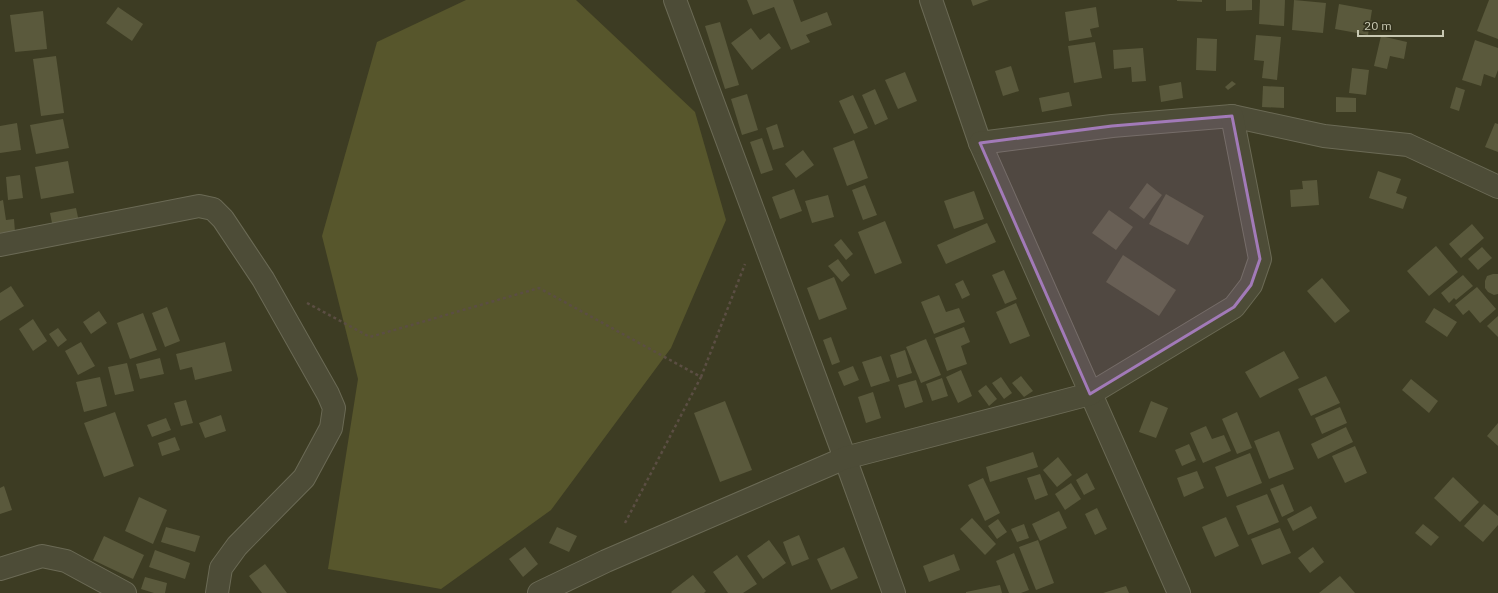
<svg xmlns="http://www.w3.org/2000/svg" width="1498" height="593" viewBox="0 0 1498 593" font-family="'IBM Plex Sans',sans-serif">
<rect width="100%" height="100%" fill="#3d3c23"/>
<path fill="#57562c" d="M466,0h110l119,112 31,108 -55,128 -120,162 -110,79 -113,-20 30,-190 -36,-143 55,-194z"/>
<g fill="#5a593c">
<path d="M747,0h46l8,22 26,-10 5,13 -26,10 4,7 -19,8 -17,-43 -21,8z"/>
<path d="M971,0h18l-16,6z"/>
<path d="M1177,0h25v2l-25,-1z"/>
<path d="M1226,0h26v10l-26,1z"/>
<path d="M1260,0h25l-1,26 -25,-2z"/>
<path d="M1294,0l32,3 -3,30 -31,-3z"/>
<path d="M1489,0h9v39l-21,-8z"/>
<path d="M1339,4l33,6 -4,25 -33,-6z"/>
<path d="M118,7l25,17 -11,17 -26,-18z"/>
<path d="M1096,7l3,20 -9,2 2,8 -23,4 -4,-29z"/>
<path d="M43,11l4,38 -32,3 -5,-37z"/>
<path d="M720,22l19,63 -14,4 -20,-63z"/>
<path d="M751,28l9,12 9,-7 12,15 -29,22 -21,-27z"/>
<path d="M1256,35l25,2 -4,43 -15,-2 2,-17 -10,-1z"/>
<path d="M1381,36l26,6 -3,17 -14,-3 -3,13 -13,-3z"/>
<path d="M1197,38l20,1 -1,32 -20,-1z"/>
<path d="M1475,40l23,8v22l-3,8 -11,-4 -3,12 -19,-6z"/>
<path d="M1095,42l7,36 -28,5 -6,-37z"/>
<path d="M1143,48l3,33 -14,1 -1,-15 -17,2 -1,-19z"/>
<path d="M56,56l8,57 -23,3 -8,-57z"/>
<path d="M1011,66l8,25 -16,5 -8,-25z"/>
<path d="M1352,68l17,2 -3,25 -17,-2z"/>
<path d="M905,72l12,29 -19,8 -13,-29z"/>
<path d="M1232,81l4,3 -8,6 -3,-3z"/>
<path d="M1181,82l2,16 -22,4 -2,-16z"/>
<path d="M1263,86l21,1v21l-22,-1z"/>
<path d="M1456,87l9,3 -6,21 -9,-3z"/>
<path d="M875,89l13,30 -13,6 -13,-30z"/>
<path d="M1069,92l3,14 -30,6 -3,-14z"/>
<path d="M747,94l11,36 -16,5 -11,-36z"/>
<path d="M853,95l15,33 -14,6 -15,-33z"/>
<path d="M1336,97l20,1v14h-20z"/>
<path d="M63,119l6,29 -33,6 -6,-29z"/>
<path d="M17,123l4,27 -21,3v-27z"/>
<path d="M1495,123l3,1v28l-13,-5z"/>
<path d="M777,124l7,23 -11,3 -7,-22z"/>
<path d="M762,138l11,32 -12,4 -11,-32z"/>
<path d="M854,140l14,38 -21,8 -14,-38z"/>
<path d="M803,150l11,15 -18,13 -11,-14z"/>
<path d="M68,161l6,32 -33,6 -6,-32z"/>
<path d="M1378,171l23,8 -5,14 11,4 -4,12 -34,-11z"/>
<path d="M20,175l3,23 -15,2 -2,-23z"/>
<path d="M1317,180l2,25 -28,2 -1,-17 13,-1 -1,-8z"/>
<path d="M1147,183l15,12 -18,24 -15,-11z"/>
<path d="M865,185l12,30 -14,5 -11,-30z"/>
<path d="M794,189l8,22 -22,8 -8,-22z"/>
<path d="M974,191l10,28 -30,10 -10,-28z"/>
<path d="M1166,194l38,22 -16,29 -39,-21z"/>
<path d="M828,195l6,22 -22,6 -7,-22z"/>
<path d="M3,200l3,20 8,-1 1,13 -15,1v-32z"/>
<path d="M76,208l3,14 -26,6 -3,-15z"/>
<path d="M1109,210l24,17 -17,23 -24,-17z"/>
<path d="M885,221l17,42 -27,11 -17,-42z"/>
<path d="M987,223l9,19 -50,22 -9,-19z"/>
<path d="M1472,224l12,14 -23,20 -12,-14z"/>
<path d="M841,239l12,15 -7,6 -12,-15z"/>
<path d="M1436,246l22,26 -29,24 -22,-25z"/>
<path d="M1482,247l10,11 -14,12 -10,-11z"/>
<path d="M1123,255l53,35 -17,26 -53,-34z"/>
<path d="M838,259l12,16 -8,7 -14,-16z"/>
<path d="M1004,270l13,29 -12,5 -13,-29z"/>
<path d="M1493,274h5v20l-4,1 -6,-3 -3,-4v-7l2,-5z"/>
<path d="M1463,275l10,11 -17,14 -2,-2 -5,5 -8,-10z"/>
<path d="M834,277l13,32 -28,11 -12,-32z"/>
<path d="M1322,278l28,33 -15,12 -28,-32z"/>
<path d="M963,280l7,15 -8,4 -7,-15z"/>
<path d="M11,286l13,20 -24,15v-28z"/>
<path d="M1477,287l19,22 -16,14 -11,-13 -6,5 -8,-10z"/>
<path d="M939,295l7,17 13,-4 6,14 -31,12 -13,-32z"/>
<path d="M1016,303l14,33 -20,8 -14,-32z"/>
<path d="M167,307l13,34 -15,6 -13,-34z"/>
<path d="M1434,308l23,14 -10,15 -22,-15z"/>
<path d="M99,311l8,12 -16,11 -8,-12z"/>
<path d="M143,313l14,37 -27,9 -13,-36z"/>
<path d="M1498,316v21l-11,-11z"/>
<path d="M33,319l14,22 -14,10 -14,-22z"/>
<path d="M964,327l6,15 -9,4 6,18 -20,7 -12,-33z"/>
<path d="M58,328l9,12 -9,7 -9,-13z"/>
<path d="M831,337l9,25 -8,3 -9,-25z"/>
<path d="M926,339l15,36 -20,8 -15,-36z"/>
<path d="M81,342l14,24 -17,9 -13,-24z"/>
<path d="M225,342l7,29 -37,9 -3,-13 -12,3 -4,-16z"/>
<path d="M905,350l7,23 -15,5 -7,-23z"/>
<path d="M1284,351l15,27 -39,20 -15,-26z"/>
<path d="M881,356l9,25 -19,6 -9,-25z"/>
<path d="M160,358l4,16 -24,5 -4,-15z"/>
<path d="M127,363l7,28 -19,4 -7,-28z"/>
<path d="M853,366l6,14 -15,6 -6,-14z"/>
<path d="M961,370l11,26 -14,7 -12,-26z"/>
<path d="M1021,376l12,15 -9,6 -12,-14z"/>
<path d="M1326,376l14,27 -29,13 -13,-27z"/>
<path d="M100,377l7,29 -23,6 -8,-30z"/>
<path d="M1001,377l11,16 -8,6 -12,-16z"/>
<path d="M942,378l6,18 -16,5 -6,-17z"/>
<path d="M1411,379l27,22 -9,12 -27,-23z"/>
<path d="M916,380l7,22 -18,6 -7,-23z"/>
<path d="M986,385l11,14 -8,7 -11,-15z"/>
<path d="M873,392l8,26 -15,5 -8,-26z"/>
<path d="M186,400l7,23 -12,3 -7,-23z"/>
<path d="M725,401l27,69 -32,12 -26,-69z"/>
<path d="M1151,401l17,7 -12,30 -17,-6z"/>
<path d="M1340,407l7,16 -25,11 -7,-16z"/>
<path d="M115,412l19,54 -30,11 -20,-54z"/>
<path d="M1237,412l15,36 -15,6 -15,-35z"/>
<path d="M221,415l5,16 -21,7 -6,-15z"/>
<path d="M166,418l5,12 -19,7 -5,-12z"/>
<path d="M1498,423v23l-11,-10z"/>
<path d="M1206,426l6,13 12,-4 7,16 -28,12 -13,-30z"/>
<path d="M1346,427l7,15 -35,17 -7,-15z"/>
<path d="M1279,431l15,38 -25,10 -15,-38z"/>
<path d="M175,437l5,13 -18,6 -4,-13z"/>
<path d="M1189,444l7,16 -14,6 -7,-16z"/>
<path d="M1355,446l12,27 -22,10 -13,-27z"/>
<path d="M1033,452l5,15 -48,15 -4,-15z"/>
<path d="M1250,453l12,30 -35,14 -12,-30z"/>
<path d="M1058,457l14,18 -15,12 -14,-17z"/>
<path d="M1197,471l7,17 -20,9 -7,-19z"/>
<path d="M1087,473l8,16 -11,6 -8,-15z"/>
<path d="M1040,474l8,21 -13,5 -8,-22z"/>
<path d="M1453,477l26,25 -19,20 -26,-24z"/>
<path d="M983,478l17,35 -15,8 -17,-36z"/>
<path d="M1071,483l10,16 -16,11 -10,-16z"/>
<path d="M1283,484l11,27 -12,6 -12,-28z"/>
<path d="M4,486l8,24 -12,4v-26z"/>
<path d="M1267,494l12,28 -31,13 -12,-29z"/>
<path d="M139,497l28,13 -14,34 -28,-13z"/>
<path d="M1484,504l14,12v9l-15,17 -19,-16z"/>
<path d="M1311,506l6,12 -24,13 -6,-12z"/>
<path d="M1097,508l10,21 -12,6 -10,-21z"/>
<path d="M1059,511l8,17 -27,13 -8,-17z"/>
<path d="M1226,517l13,29 -24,11 -13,-30z"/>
<path d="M972,518l24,26 -11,11 -25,-26z"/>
<path d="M998,519l9,13 -10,7 -9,-13z"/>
<path d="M1024,524l5,14 -12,4 -6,-13z"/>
<path d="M1423,524l16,13 -8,9 -16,-13z"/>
<path d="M166,527l34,9 -5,16 -34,-10z"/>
<path d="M557,527l20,9 -8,16 -20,-9z"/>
<path d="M1280,528l11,25 -29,12 -11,-26z"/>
<path d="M799,535l10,24 -17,7 -9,-24z"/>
<path d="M104,536l40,19 -11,24 -40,-19z"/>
<path d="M769,540l17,23 -23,16 -16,-23z"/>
<path d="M1038,540l16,43 -18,7 -17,-43z"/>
<path d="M525,547l13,17 -15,13 -14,-18z"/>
<path d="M844,547l14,31 -27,12 -14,-31z"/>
<path d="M1313,547l11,15 -14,11 -12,-15z"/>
<path d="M155,550l35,13 -5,16 -36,-12z"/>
<path d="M1014,553l15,37 -8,3h-12l-13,-32z"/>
<path d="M954,554l6,16 -31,12 -6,-16z"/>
<path d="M737,555l20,29 -14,9h-15l-15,-21z"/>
<path d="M265,564l22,29h-25l-13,-17z"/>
<path d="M693,575l13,16 -2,2h-32l-1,-1z"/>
<path d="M1340,576l15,17h-36z"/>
<path d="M145,577l22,6 -2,10h-11l-13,-4z"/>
<path d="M1000,585l2,8h-36v-1z"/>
<path d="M1126,586l3,7h-26z"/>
</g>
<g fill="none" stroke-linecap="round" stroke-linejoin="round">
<defs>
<g id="minor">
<path d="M675,0l170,458 49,135"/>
<path d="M931,0l49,143 199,450"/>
<path d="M980,143l132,-17 120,-10 92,20 84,9 90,42"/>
<path d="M0,245l199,-39 14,3 10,10 40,60 65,115 6,14 -3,20 -27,50 -67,68 -16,22 -4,25"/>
<path d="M0,569l42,-13 24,5 59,32"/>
<path d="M539,593l67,-32 239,-103 245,-64 144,-87 17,-22 9,-26 -28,-143"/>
</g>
</defs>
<use href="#minor" stroke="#6b6a55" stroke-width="24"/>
<g stroke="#5b4e43" stroke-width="2.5" stroke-dasharray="3 3" stroke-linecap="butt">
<path d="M307,303l63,34 169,-49 162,89 -76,146"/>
<path d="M701,377l44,-113"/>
</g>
<use href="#minor" stroke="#4d4c37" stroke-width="22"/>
</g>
<path fill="#a27ab8" fill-opacity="0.2" stroke="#a27ab8" stroke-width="3" stroke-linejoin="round" d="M1232,116l28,143 -9,26 -17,22 -144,87 -110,-251 132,-17z"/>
<path d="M1358 30v6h85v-6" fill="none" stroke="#c8c8b2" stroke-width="2"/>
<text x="1364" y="30" font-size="12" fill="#c8c8b2" stroke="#32311c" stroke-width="3" paint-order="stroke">20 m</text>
</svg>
